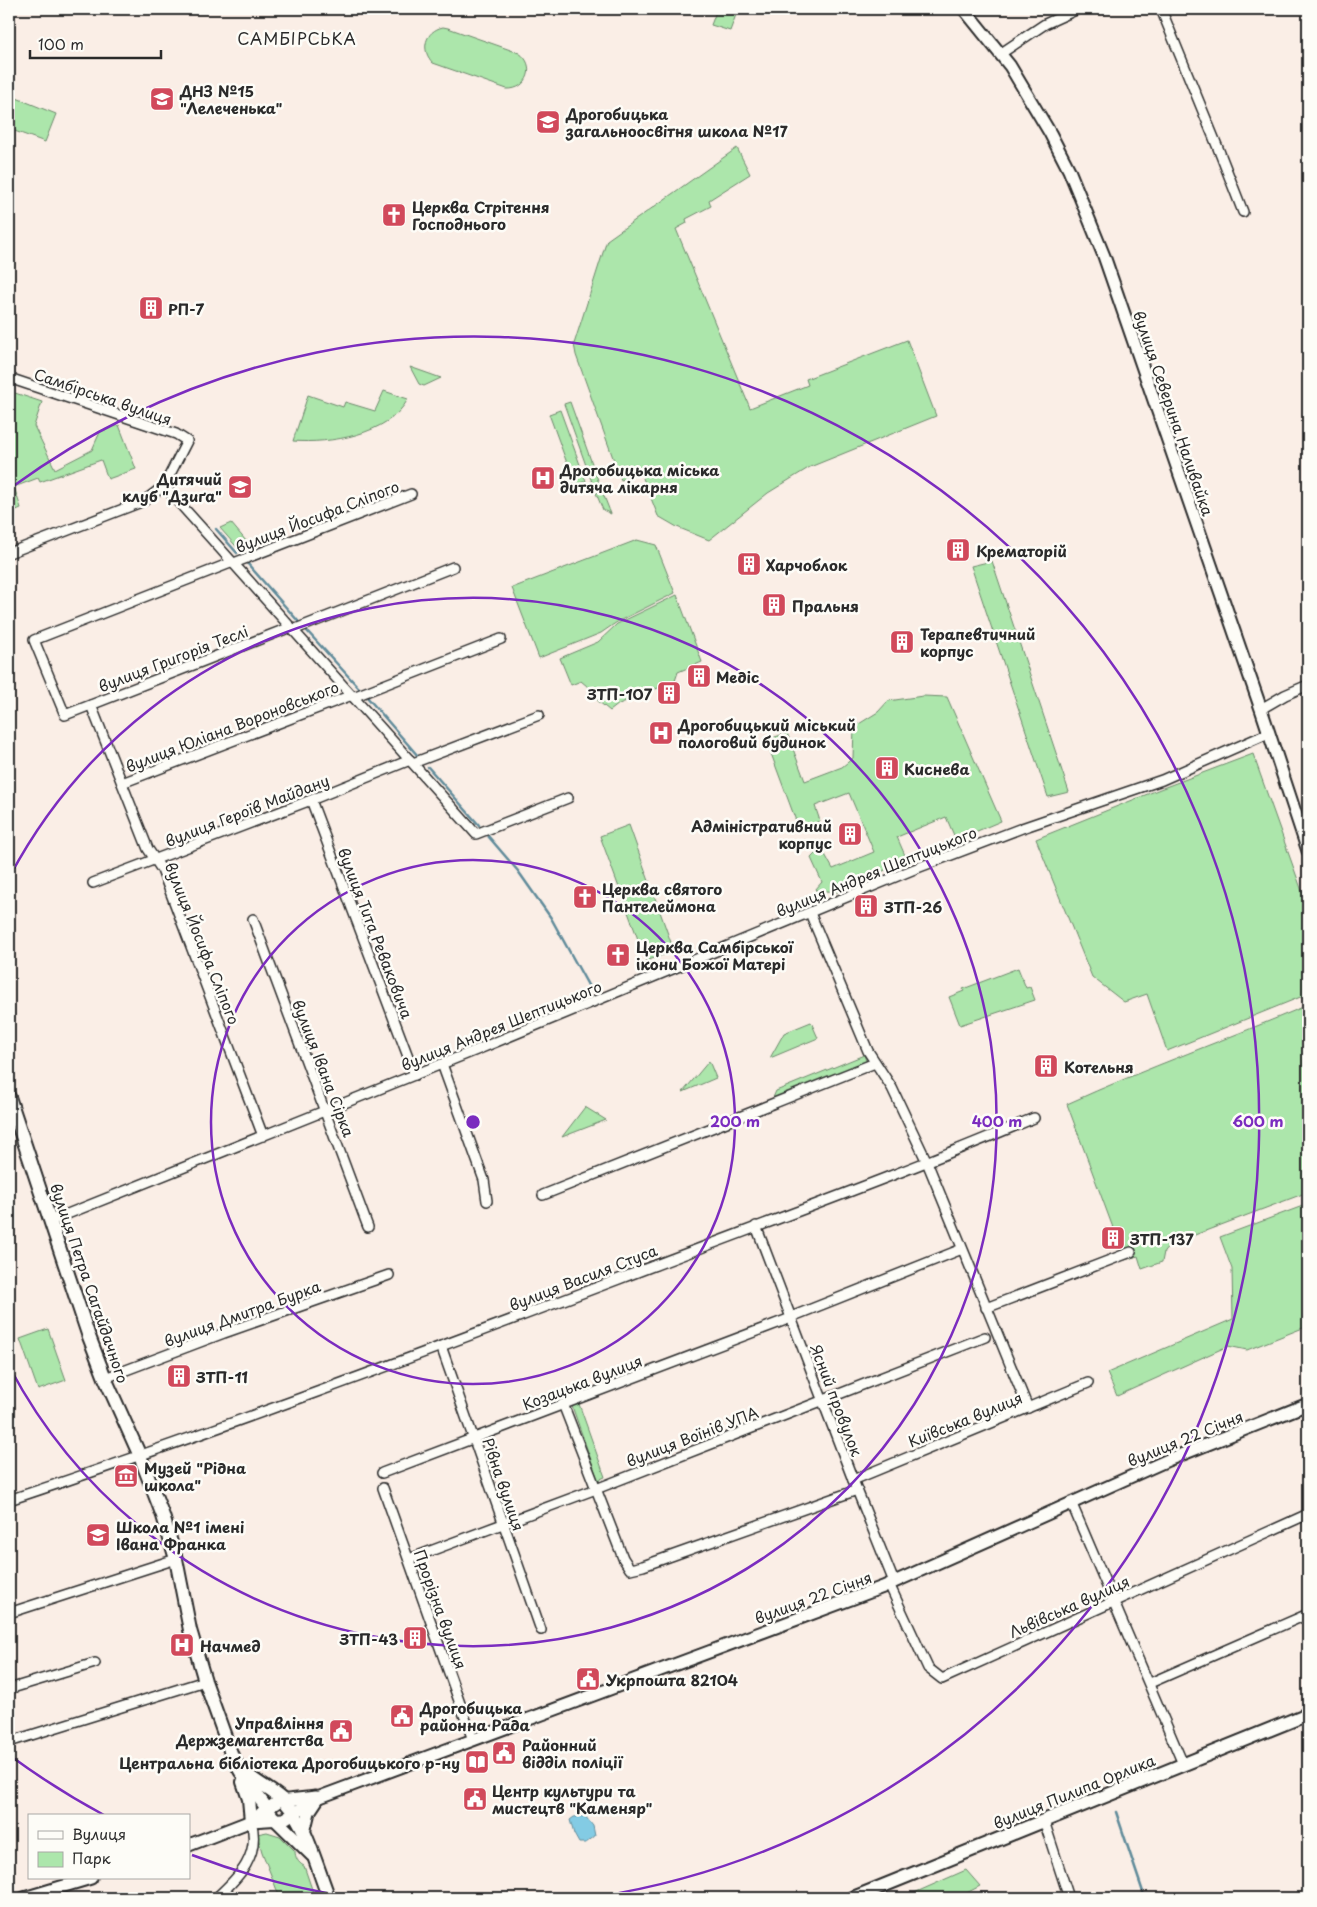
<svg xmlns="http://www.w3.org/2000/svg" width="1317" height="1907" viewBox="0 0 1317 1907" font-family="'Playpen Sans',sans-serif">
<rect width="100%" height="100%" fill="#faeee6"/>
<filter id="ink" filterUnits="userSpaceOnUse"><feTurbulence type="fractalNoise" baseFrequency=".02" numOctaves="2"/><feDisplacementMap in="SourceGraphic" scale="10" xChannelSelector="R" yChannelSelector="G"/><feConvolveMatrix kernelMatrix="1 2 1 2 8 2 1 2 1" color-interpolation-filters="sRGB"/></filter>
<g filter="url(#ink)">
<g fill="#ace6ab" stroke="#6c886b">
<path d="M717,9h10l10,3 -7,19 -19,-6z"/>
<path d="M443,27l5,1 71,25c18,12 9,37 -12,36l-74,-26c-13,-13 -8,-32 10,-36z"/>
<path d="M14,97l42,17 -11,28 -36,-13v-21z"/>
<path d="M737,148l13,26 -41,26 2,6 -25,13 1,4 -11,6 74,179 58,-23 -2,-6 101,-39 29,76 -126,51 -42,26 -59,47 -32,-13 -19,-11 -17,-43 -20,7 -45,-125 -2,-11 33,-104z"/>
<path d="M410,367l31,11 -17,8 -5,-2z"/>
<path d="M9,391l33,11 -8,24 21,43 37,-19 8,-18 19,-7 17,44 -28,10 -7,-19 -61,22 -2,-4 -24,9 7,21 -12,5z"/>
<path d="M384,391l24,8c-19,36 -79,45 -115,42l15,-46 35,12 2,-5 30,9z"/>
<path d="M570,402l29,81 -6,2 -29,-81z"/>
<path d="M560,410l26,71 -11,4 -26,-71z"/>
<path d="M602,491l9,23 -8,-4 -7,-17z"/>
<path d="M231,523l21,25 -11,4 -21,-24z"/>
<path d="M637,540l19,5 19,48 -58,29 -16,11 -62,25 -27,-70z"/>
<path d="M992,561l77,231 -21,5 -77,-231z"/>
<path d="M677,595l25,67 -24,10 -3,9 -56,23 -9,7 -12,-10 -4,-9 -13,-11 -10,4 -11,-27 38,-16 19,-18z"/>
<path d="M923,696l24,1 54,124 -45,19 -10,-23 -49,20 10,23 -69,32 -23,-2 7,-8 -11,-24 6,-6 6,-1 10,18 41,-17 -25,-59 -34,13 5,15 -21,8 -33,-89 21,-7 18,48 37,-14 11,-9 1,-31 24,-15 10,-11z"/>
<path d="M1253,754l55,154v86l-141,57 -20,-57 -23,8 -32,-25 -56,-138 124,-50z"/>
<path d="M629,825l45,126 -28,10 -46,-125z"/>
<path d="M1018,968l8,20 4,-1 5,13 -75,25 -11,-28 15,-6 -1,-2z"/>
<path d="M1308,1005v187l-137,52 -7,8 -2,10 -20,7 -4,-13 -13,4 -58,-156c79,-36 161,-65 241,-99z"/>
<path d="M811,1022l7,16 -48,20 14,-25z"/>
<path d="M864,1055l3,8 -95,37 4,-9z"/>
<path d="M709,1061l7,17 -33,14z"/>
<path d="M585,1107l21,13 -44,17z"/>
<path d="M1308,1204v122l-61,24 -19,-4 -111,50 -10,-23 126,-54 -1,-50 -12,-32z"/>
<path d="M48,1329l18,51 -28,10 -18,-51z"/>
<path d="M579,1404l26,73 -7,3 -26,-74z"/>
<path d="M267,1832l13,4 15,15c0,6 3,12 9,15l11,32h-35l-18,-46 -5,-18z"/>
<path d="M966,1870l14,16 -23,12h-54z"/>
</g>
<path fill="#83cbe4" stroke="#608b9a" d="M585,1816l8,10 2,10 -9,7h-7l-5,-9 -4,-14 4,-3z"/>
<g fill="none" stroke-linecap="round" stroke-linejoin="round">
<g stroke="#608b9a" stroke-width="2.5">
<path d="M216,529l21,24"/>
<path d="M247,563l51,58"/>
<path d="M307,631l53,58"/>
<path d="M367,697l51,59"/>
<path d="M428,767l51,58"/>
<path d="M488,836l30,35 33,47 38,69"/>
<path d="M1116,1812l29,86"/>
</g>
<defs>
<g id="minor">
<path d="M1161,9l57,139 25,64"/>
<path d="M1000,54l45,-30 33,-15"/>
<path d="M9,378l167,56 11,7 -23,45 -20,15 -135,52"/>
<path d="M164,486l312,348 92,-36"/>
<path d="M233,562l-199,78 31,75 226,-88"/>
<path d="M234,563l177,-69"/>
<path d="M293,630l160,-63"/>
<path d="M353,697l148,-58"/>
<path d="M91,705l57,144 14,21 101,266"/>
<path d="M1261,709l24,-14 23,-10"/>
<path d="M413,763l126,-48"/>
<path d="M122,783l230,-88"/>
<path d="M311,800l104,275"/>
<path d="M93,883l218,-83 99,-40"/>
<path d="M810,913l58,138 24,37 35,74 101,246"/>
<path d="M253,919l115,308"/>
<path d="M442,1064l42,116 3,21"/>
<path d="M543,1195l332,-132"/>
<path d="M50,1221l429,-172 433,-179 110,-42 140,-48 107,-47"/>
<path d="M756,1226l97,254 41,102"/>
<path d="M986,1308l145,-56"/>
<path d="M791,1317l171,-68"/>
<path d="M441,1346l100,284"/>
<path d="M105,1378l119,-45 165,-58"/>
<path d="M563,1404l60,154 7,11 13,-3 214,-76"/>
<path d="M382,1473l409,-155"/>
<path d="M853,1480l235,-97"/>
<path d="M383,1488l90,252"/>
<path d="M9,1500c205,-68 407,-144 610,-221 138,-53 278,-103 415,-161"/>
<path d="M1071,1502l112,262"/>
<path d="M409,1559l187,-70 389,-152"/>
<path d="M889,1584l39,84 14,11 366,-165"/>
<path d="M9,1613l167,-54"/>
<path d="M1150,1683l158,-69"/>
<path d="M9,1689l86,-26"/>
<path d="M9,1742l196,-61"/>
<path d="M1044,1821l25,77"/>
<path d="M216,1898c23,-21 45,-42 35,-77"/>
<path d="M1306,1898l2,-1"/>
</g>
<g id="tertiary">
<path d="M964,9l46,57 40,67 19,37 35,86 157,453 47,142"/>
<path d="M261,1813l18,-12 37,-4"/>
<path d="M286,1818l34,-21 563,-210 285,-127 140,-56"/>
<path d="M304,1833l5,-21 8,-12"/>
<path d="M189,1845l62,-24 31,-2"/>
<path d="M24,1898l67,-20"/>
</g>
<g id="secondary">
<path d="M9,1097l79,237 17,44 35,78 23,60 13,43 14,71 15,51 27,75 9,16 31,44 40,39"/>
<path d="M248,1775c12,10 27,17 38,28 20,21 32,68 43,95"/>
<path d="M243,1782l6,17 2,22"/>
<path d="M853,1898l455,-184"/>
</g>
</defs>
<use href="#minor" stroke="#2b2b2b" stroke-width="12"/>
<use href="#tertiary" stroke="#2b2b2b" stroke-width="15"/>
<use href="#secondary" stroke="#2b2b2b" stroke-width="16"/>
<use href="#minor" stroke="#fdfcf7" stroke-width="9"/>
<use href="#tertiary" stroke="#fdfcf7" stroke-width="11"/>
<use href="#secondary" stroke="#fdfcf7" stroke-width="12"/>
</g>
</g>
<g fill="none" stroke="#7b2cbf" stroke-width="2.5">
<circle cx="473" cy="1122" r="262"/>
<path d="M10 876A524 524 0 1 1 10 1368"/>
<path d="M350 1897A785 785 0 0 1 192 1855M104 1815A785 785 0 0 1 12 1757M12 487A785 785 0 1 1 596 1897"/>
</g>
<defs>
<symbol id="school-square" viewBox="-11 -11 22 22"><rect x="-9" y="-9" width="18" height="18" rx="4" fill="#d1495b" stroke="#fdfcf7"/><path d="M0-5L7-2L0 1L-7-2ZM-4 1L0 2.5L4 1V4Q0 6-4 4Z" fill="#fff"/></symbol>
<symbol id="church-square" viewBox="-11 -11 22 22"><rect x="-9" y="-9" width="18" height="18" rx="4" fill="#d1495b" stroke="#fdfcf7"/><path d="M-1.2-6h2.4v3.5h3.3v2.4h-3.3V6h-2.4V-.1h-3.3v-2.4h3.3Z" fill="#fff"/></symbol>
<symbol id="building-square" viewBox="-11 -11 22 22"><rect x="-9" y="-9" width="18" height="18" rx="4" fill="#d1495b" stroke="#fdfcf7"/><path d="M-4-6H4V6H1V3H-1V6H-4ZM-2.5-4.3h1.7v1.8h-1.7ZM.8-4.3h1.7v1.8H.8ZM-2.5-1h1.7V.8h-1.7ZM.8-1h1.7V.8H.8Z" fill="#fff"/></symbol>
<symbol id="hospital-square" viewBox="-11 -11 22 22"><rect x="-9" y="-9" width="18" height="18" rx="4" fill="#d1495b" stroke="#fdfcf7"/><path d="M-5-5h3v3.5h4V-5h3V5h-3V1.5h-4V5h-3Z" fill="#fff"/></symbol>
<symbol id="museum-square" viewBox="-11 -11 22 22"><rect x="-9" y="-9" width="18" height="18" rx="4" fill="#d1495b" stroke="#fdfcf7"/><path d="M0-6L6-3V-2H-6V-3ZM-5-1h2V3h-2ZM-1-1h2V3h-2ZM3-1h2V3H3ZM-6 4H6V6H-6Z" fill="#fff"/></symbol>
<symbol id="civic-square" viewBox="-11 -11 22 22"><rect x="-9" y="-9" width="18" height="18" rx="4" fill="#d1495b" stroke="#fdfcf7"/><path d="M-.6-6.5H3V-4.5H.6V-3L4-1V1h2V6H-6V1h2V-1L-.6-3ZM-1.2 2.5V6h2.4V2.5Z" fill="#fff"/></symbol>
<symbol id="library-square" viewBox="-11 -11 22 22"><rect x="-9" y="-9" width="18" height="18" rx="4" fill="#d1495b" stroke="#fdfcf7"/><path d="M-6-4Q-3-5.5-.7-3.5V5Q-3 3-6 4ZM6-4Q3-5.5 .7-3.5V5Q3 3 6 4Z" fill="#fff"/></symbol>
</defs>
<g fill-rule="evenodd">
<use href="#school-square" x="148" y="85" width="28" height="28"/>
<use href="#school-square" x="534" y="108" width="28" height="28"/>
<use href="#church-square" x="380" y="201" width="28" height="28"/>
<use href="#building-square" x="137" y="294" width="28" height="28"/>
<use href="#hospital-square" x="529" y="464" width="28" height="28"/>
<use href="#school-square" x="226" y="473" width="28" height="28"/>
<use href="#building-square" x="944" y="536" width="28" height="28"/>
<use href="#building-square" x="735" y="550" width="28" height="28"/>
<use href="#building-square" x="760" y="591" width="28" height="28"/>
<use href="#building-square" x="888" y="628" width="28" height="28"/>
<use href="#building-square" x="685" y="662" width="28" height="28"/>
<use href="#building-square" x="655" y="679" width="28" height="28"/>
<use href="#hospital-square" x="647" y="719" width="28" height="28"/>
<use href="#building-square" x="873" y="754" width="28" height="28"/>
<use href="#building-square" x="836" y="820" width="28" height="28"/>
<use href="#church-square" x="571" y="883" width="28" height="28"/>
<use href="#building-square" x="852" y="892" width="28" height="28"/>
<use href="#church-square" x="604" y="941" width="28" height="28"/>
<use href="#building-square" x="1032" y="1052" width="28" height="28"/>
<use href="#building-square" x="1099" y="1224" width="28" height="28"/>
<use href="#building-square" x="165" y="1362" width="28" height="28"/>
<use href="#museum-square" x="112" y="1462" width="28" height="28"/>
<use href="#school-square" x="84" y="1521" width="28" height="28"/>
<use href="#building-square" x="401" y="1624" width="28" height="28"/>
<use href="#hospital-square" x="168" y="1631" width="28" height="28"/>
<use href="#civic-square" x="574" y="1665" width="28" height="28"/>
<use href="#civic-square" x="388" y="1702" width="28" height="28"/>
<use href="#civic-square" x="327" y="1717" width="28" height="28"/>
<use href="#civic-square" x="490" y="1739" width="28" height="28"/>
<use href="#library-square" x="463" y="1748" width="28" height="28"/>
<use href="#civic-square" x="461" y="1785" width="28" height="28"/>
</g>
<g text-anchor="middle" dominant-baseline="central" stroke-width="5" stroke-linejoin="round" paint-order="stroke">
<g font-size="15" font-weight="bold" fill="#2b2b2b" stroke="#fdfcf7" text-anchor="start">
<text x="180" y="90">ДНЗ №15<tspan x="180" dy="17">"Лелеченька"</tspan></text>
<text x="566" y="113">Дрогобицька<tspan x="566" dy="17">загальноосвітня школа №17</tspan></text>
<text x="412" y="206">Церква Стрітення<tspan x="412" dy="17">Господнього</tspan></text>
<text x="168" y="308">РП-7</text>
<text x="560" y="469">Дрогобицька міська<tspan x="560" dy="17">дитяча лікарня</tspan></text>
<text x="222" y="478" text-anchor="end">Дитячий<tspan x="222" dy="17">клуб "Дзиґа"</tspan></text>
<text x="976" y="550">Крематорій</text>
<text x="766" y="564">Харчоблок</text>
<text x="792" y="605">Пральня</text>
<text x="920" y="633">Терапевтичний<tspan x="920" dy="17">корпус</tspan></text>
<text x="716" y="676">Медіс</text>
<text x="652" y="693" text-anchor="end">ЗТП-107</text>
<text x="678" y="724">Дрогобицький міський<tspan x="678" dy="17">пологовий будинок</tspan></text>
<text x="904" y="768">Киснева</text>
<text x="832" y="825" text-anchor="end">Адміністративний<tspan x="832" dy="17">корпус</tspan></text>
<text x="602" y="888">Церква святого<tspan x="602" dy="17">Пантелеймона</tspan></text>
<text x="884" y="906">ЗТП-26</text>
<text x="636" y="946">Церква Самбірської<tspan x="636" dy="17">ікони Божої Матері</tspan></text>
<text x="1064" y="1066">Котельня</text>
<text x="1130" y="1238">ЗТП-137</text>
<text x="196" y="1376">ЗТП-11</text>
<text x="144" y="1467">Музей "Рідна<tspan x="144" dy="17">школа"</tspan></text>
<text x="116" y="1526">Школа №1 імені<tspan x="116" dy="17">Івана Франка</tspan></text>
<text x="398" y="1638" text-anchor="end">ЗТП-43</text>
<text x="200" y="1645">Начмед</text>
<text x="606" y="1679">Укрпошта 82104</text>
<text x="420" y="1707">Дрогобицька<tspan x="420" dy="17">районна Рада</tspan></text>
<text x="324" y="1722" text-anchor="end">Управління<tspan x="324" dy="17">Держземагентства</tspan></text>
<text x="522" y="1744">Районний<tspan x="522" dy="17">відділ поліції</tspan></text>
<text x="460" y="1762" text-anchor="end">Центральна бібліотека Дрогобицького р-ну</text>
<text x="492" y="1790">Центр культури та<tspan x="492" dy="17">мистецтв "Каменяр"</tspan></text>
</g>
<g font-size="15" fill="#2b2b2b" stroke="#fdfcf7">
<text transform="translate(103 396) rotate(19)">Самбірська вулиця</text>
<text transform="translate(1174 413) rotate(71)">вулиця Северина Наливайка</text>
<text transform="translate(317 516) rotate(-21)">вулиця Йосифа Сліпого</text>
<text transform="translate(173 658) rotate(-21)">вулиця Григорія Теслі</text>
<text transform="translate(232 726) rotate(-21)">вулиця Юліана Вороновського</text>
<text transform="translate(247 810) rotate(-21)">вулиця Героїв Майдану</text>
<text transform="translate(876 871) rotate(-22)">вулиця Андрея Шептицького</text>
<text transform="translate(376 933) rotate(69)">вулиця Тита Реваковича</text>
<text transform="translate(203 943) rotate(68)">вулиця Йосифа Сліпого</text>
<text transform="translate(501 1025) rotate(-22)">вулиця Андрея Шептицького</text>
<text transform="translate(324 1068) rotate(69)">вулиця Івана Сірка</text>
<text transform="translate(583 1277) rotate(-21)">вулиця Василя Стуса</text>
<text transform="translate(90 1283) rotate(71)">вулиця Петра Сагайдачного</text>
<text transform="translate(242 1313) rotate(-20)">вулиця Дмитра Бурка</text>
<text transform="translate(582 1382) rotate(-21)">Козацька вулиця</text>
<text transform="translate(837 1400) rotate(69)">Ясний провулок</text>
<text transform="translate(965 1419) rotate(-22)">Київська вулиця</text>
<text transform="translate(692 1436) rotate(-21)">вулиця Воїнів УПА</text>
<text transform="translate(1185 1438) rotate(-22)">вулиця 22 Січня</text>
<text transform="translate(504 1484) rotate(71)">Рівна вулиця</text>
<text transform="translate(813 1597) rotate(-20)">вулиця 22 Січня</text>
<text transform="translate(1069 1606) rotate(-24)">Львівська вулиця</text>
<text transform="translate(441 1609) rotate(70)">Прорізна вулиця</text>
<text transform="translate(1074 1791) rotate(-22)">вулиця Пилипа Орлика</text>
</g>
<g font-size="16" letter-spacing="1" fill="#2b2b2b" stroke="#fdfcf7">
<text x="297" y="38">САМБІРСЬКА</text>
</g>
</g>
<circle cx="473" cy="1122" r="8" fill="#7b2cbf" stroke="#fdfcf7" stroke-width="2.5"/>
<g font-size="15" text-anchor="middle" font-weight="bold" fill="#7b2cbf" stroke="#fdfcf7" stroke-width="5" stroke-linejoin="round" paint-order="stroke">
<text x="735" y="1127">200 m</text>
<text x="997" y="1127">400 m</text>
<text x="1258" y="1127">600 m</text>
</g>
<rect width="1317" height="1907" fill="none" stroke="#fdfcf7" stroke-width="30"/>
<rect x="15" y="15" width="1287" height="1877" fill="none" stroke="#2b2b2b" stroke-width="2" filter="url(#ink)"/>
<rect x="28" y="1814" width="162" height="65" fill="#fdfcf7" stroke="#a9a8a5"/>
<rect x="38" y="1831" width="25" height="8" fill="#fdfcf7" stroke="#a9a8a5"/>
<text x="72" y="1840" font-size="15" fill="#2b2b2b">Вулиця</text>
<rect x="38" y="1852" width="25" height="15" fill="#ace6ab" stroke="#a9a8a5"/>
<text x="72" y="1864" font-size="15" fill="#2b2b2b">Парк</text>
<path d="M30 50v8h131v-8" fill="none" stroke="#2b2b2b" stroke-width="2.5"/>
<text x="38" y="50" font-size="15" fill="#2b2b2b" stroke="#fdfcf7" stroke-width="4" paint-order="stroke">100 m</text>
</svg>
